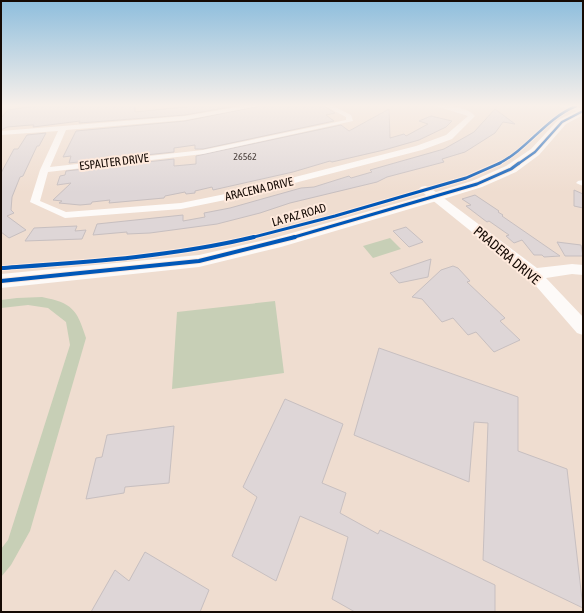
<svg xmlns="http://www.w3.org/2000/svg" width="584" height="613" viewBox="0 0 584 613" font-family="'Asap Condensed',sans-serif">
<rect width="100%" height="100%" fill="#efddd0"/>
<g fill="#c7cfb6">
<path d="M390,238l11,11 -28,9 -10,-12z"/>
<path d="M42,297c30,6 35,12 44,41l-56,193 -19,34 -10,12v-28l7,-9 62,-195 -4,-23 -18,-14 -20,-3 -27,3v-8l16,-2z"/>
<path d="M275,301l9,72 -112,16 5,-77z"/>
</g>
<g fill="#ded6d7" stroke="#c7bfc0">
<path d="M36,106h99v6l59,-6h41l-50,9 -106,8 1,-2 -47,6 1,-2h-3l-24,2 -6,3v-12l7,-8z"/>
<path d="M260,106h64l11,7 -9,2 8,6 -131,28h-8v-4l-21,3v4l-105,11 2,-7 -8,1 13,-26 109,-10z"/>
<path d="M389,109l1,29 14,-4 2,2 22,-12 -9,-3 12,-5 21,5 -6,6 -27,13 -35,10 -52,12 -2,-1 -37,11 -80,18 -1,-3 -17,4v2l-9,1 -1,-2 -20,4 -1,2 -55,5 1,-3 -18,2 -1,2 -11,1 -21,-2 3,-2 -9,-1 18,-17 -14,2 3,-9 5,-1 1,-4 108,-12v7l22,-2v-8l145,-31 8,6z"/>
<path d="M495,109l20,15 -12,-2 -8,11 -30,19 -23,7 2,3 -57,15 -10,5 -87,21 -30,10 -43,11 -67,9 -23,1v-2l-34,3 4,-11 86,-9v6l22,-4 -1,-4 26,-5 71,-20 13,-1 35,-11 2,2 21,-6 -2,-2 74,-21 30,-17z"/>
<path d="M46,133l-7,13h-2l-14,30 -3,1 -8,20 -1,13 3,3 -7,3 19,14 -17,8 -8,-6v-59l13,-24h4l9,-14z"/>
<path d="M574,190l9,4v14l-9,-2z"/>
<path d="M475,195l24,16 -1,1 5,3 -1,1 58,40 -16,1 -2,-2h-8l-12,-15 -8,3 -8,-7 3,-1 -20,-14 -2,1 -21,-16 5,-1 -9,-6z"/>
<path d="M77,226l-2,5 11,-1 -4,9 -57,2 9,-13z"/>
<path d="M406,227l8,7 9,8 -14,5 -16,-16z"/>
<path d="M557,242l24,3 2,11h-18z"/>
<path d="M431,259l-3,18 -29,6 -9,-10z"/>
<path d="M453,266l5,2 12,13 -3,1 38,36 -5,3 20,19 -26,12 -18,-20 -8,3 -15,-17 -11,4 -20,-23 -10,-2 29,-27z"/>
<path d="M379,348l139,49v54l49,18 16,139 -100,-48 5,-137 -14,-1 -5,60 -115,-47z"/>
<path d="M285,399l58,25 -21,59 24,10 -6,20 38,21 2,-4 115,55v27h-140l-23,-13 16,-62 -48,-21 -24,65 -44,-25 25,-59 -14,-10z"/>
<path d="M174,426l-5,57 -44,4 -1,6 -38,6 10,-41 6,-1 5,-22z"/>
<path d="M145,552l64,38 -9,22h-109l24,-42 14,11z"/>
</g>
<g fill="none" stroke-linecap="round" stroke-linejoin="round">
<g fill="#fdfaf8" fill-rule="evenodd">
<path d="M1,106h4l-4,3z"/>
<path d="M244,106h15l-74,14 -119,10 -16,37 153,-17 143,-30v-3l-21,-11h8l18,9 2,6 -150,33 -155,18 -8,29 26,11 115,-9 59,-12 176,-45 30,-11 22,-19 -32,-10c13,0 30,0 39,10l-23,23 -30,11 -182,47 -59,12 -116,9 -35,-16 10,-32 18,-39 -57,4v-4l184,-15z"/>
<path d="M583,180v6l-7,-3 2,-2z"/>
</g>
<g fill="#fdfaf8" fill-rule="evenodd">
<path d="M560,106h13l10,3v4z"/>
<path d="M425,186l4,1 108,81 35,-4 11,1v10l-11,-1 -26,4 37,39v18l-6,-2 -48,-55 -108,-87 -2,-2 2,-2z"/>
</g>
<path fill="#fdfaf8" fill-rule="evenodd" d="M583,108v7l-17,9 -27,31 -23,17 -34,15 -42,13 -159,47 -82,20 -198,21v-14l198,-19 75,-17 156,-44 42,-13 34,-15 25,-17 27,-29z"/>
<defs>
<g id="cycleway-far2">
<path d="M498,164c30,-15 47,-45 78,-58"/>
<path d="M518,164l17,-12 27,-30 21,-11"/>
</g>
<g id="cycleway-far1">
<path d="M250,238l85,-22 131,-38 34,-15"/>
<path d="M291,238l186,-54 34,-15 8,-6"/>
</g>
<g id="cycleway">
<path d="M1,268c85,-6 170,-11 253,-31"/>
<path d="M1,281l198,-20 96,-24"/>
</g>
</defs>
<use href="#cycleway-far2" stroke="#ffeadd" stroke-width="4"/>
<use href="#cycleway-far1" stroke="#ffeadd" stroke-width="5"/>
<use href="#cycleway" stroke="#ffeadd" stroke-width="6"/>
<use href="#cycleway-far2" stroke="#0057b8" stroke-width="2.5"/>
<use href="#cycleway-far1" stroke="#0057b8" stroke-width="3"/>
<use href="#cycleway" stroke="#0057b8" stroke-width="4"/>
</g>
<linearGradient id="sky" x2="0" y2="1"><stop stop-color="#8ebedd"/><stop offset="0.55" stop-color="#f8f0ea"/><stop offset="1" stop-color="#f8f0ea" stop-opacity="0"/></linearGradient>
<rect width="584" height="192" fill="url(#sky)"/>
<g text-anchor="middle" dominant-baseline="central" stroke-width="4" stroke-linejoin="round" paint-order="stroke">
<g font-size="10" fill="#473d39">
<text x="245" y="156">26562</text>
</g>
<g font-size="12" fill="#150a04" stroke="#ffeadd">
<text transform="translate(114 162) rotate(-7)">ESPALTER DRIVE</text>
<text transform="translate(259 189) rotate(-13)">ARACENA DRIVE</text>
<text transform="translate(299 215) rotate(-16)">LA PAZ ROAD</text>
</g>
<g font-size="14" fill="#150a04" stroke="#ffeadd">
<text transform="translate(507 255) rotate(40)">PRADERA DRIVE</text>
</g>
</g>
<rect width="584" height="613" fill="none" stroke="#150a04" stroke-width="4"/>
</svg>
